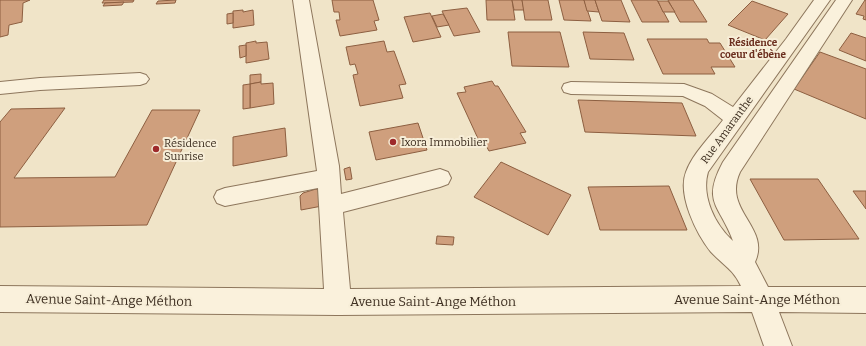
<svg xmlns="http://www.w3.org/2000/svg" width="866" height="346" viewBox="0 0 866 346" font-family="Bitter,serif">
<rect width="100%" height="100%" fill="#f0e4c8"/>
<g fill="#cf9f7d" stroke="#8d5f41">
<path d="M0,0h30l-7,3 -1,19 -13,3 -1,10 -8,2z"/>
<path d="M104,0h30l-1,2 -31,1z"/>
<path d="M176,0l-1,3 -19,1 2,-3z"/>
<path d="M332,0h41l6,20 -5,1 3,9 -37,6 -4,-16h4l-1,-8h-5z"/>
<path d="M486,0h26l3,20h-28z"/>
<path d="M512,0h10l2,10h-10z"/>
<path d="M522,0h26l4,20h-27z"/>
<path d="M559,0h25l7,21 -27,-1z"/>
<path d="M584,0h11l4,12 -12,-1z"/>
<path d="M595,0h26l9,22 -28,-1z"/>
<path d="M631,0h26l12,22h-27z"/>
<path d="M668,0h25l14,22h-27z"/>
<path d="M865,0h1v20l-3,-1 1,-3 -8,-2z"/>
<path d="M658,1h10l7,11h-12z"/>
<path d="M752,1l36,13 -23,26 -37,-15z"/>
<path d="M124,2l-2,3 -19,1 2,-3z"/>
<path d="M467,8l13,24 -26,4 -12,-25z"/>
<path d="M243,10v2l10,-2 1,15 -21,3v-17z"/>
<path d="M233,13v10l-6,1v-10z"/>
<path d="M430,13l11,24 -28,5 -9,-25z"/>
<path d="M443,14l6,11 -12,2 -5,-11z"/>
<path d="M508,32h52l9,35 -57,-1z"/>
<path d="M583,32l41,1 10,27 -44,-1z"/>
<path d="M851,33l15,5v23l-27,-11z"/>
<path d="M647,39h60l2,4h11l15,24h-24l4,7h-52z"/>
<path d="M256,41v2l11,-1 2,17 -23,4v-20z"/>
<path d="M384,41l3,11 7,-1 12,33 -7,1 4,13 -43,8 -7,-31 5,-1 -3,-10 -5,1 -4,-18z"/>
<path d="M246,45v11l-6,2 -1,-12z"/>
<path d="M820,52l46,17v50l-72,-30z"/>
<path d="M261,74v8l-11,2v-9z"/>
<path d="M492,81l3,5h3l28,46 -6,1 6,10 -37,8 -5,-9 -4,1 -23,-50 9,-1 -2,-5z"/>
<path d="M261,82v2l12,-1 1,21 -24,4v-24z"/>
<path d="M250,84v24l-7,1v-24z"/>
<path d="M578,100l104,3 14,33 -111,-4z"/>
<path d="M65,108l-51,70 101,-1 37,-67h48l-53,115 -147,2v-105l11,-13z"/>
<path d="M418,123l9,27 -51,10 -7,-28z"/>
<path d="M285,128l2,28 -54,10v-29z"/>
<path d="M501,162l70,33 -23,40 -74,-38z"/>
<path d="M350,167l2,12 -6,1 -2,-11z"/>
<path d="M750,179h68l41,60 -75,1z"/>
<path d="M669,186l18,44h-87l-12,-43z"/>
<path d="M316,189l4,1 2,16 -21,4 -1,-14 3,-3z"/>
<path d="M853,191h13v18z"/>
<path d="M437,236l17,1 -1,8 -17,-1z"/>
</g>
<g fill="none" stroke-linecap="round" stroke-linejoin="round">
<defs>
<g id="minor">
<path d="M293,0h16l30,166 2,28 99,-25 8,3 3,6 -3,6 -8,3 -97,25 7,77 391,-3c-8,-17 -18,-21 -30,-34 -14,-17 -34,-57 -25,-80 7,-19 25,-36 37,-52l-18,-14 -22,-10 -112,-2 -7,-2 -2,-4 2,-4 7,-2 113,2 28,10 21,13 53,-68 28,-39h16l-122,172c-7,24 7,53 25,69 -13,-36 -32,-38 -10,-79l113,-162h16l-112,172c-18,39 31,55 15,90l13,25h98v26l-87,-1 13,34h-28l-12,-34 -414,3 -338,-3v-26l324,3 -6,-101 -93,18 -8,-3 -3,-6 3,-6 8,-3 92,-17z"/>
<path d="M140,73l6,2 3,4 -3,4 -6,2 -100,5 -40,4v-12l40,-4z"/>
</g>
</defs>
<use href="#minor" stroke="#8d765c" stroke-width="2"/>
<use href="#minor" fill="#faf1dc" fill-rule="evenodd"/>
</g>
<g fill="#9e2a2b" stroke="#f7eed8" stroke-width="1.5">
<circle cx="393" cy="142" r="4"/>
<circle cx="156" cy="149" r="4"/>
</g>
<g text-anchor="middle" dominant-baseline="central" stroke-width="4" stroke-linejoin="round" paint-order="stroke">
<g font-size="10" font-weight="bold" fill="#6b2e1e" stroke="#f7eed8">
<text x="753" y="43">Résidence<tspan x="753" dy="12">coeur d'ébène</tspan></text>
</g>
<g font-size="11" fill="#3d2e20" stroke="#f7eed8">
<text transform="translate(727 130) rotate(-54)">Rue Amaranthe</text>
</g>
<g font-size="11" fill="#3d2e20" stroke="#f7eed8" text-anchor="start">
<text x="401" y="142">Ixora Immobilier</text>
<text x="164" y="143">Résidence<tspan x="164" dy="13">Sunrise</tspan></text>
</g>
<g font-size="13" fill="#3d2e20" stroke="#f7eed8">
<text x="757" y="299">Avenue Saint-Ange Méthon</text>
<text transform="translate(109 300) rotate(1)">Avenue Saint-Ange Méthon</text>
<text x="433" y="301">Avenue Saint-Ange Méthon</text>
</g>
</g>
</svg>
